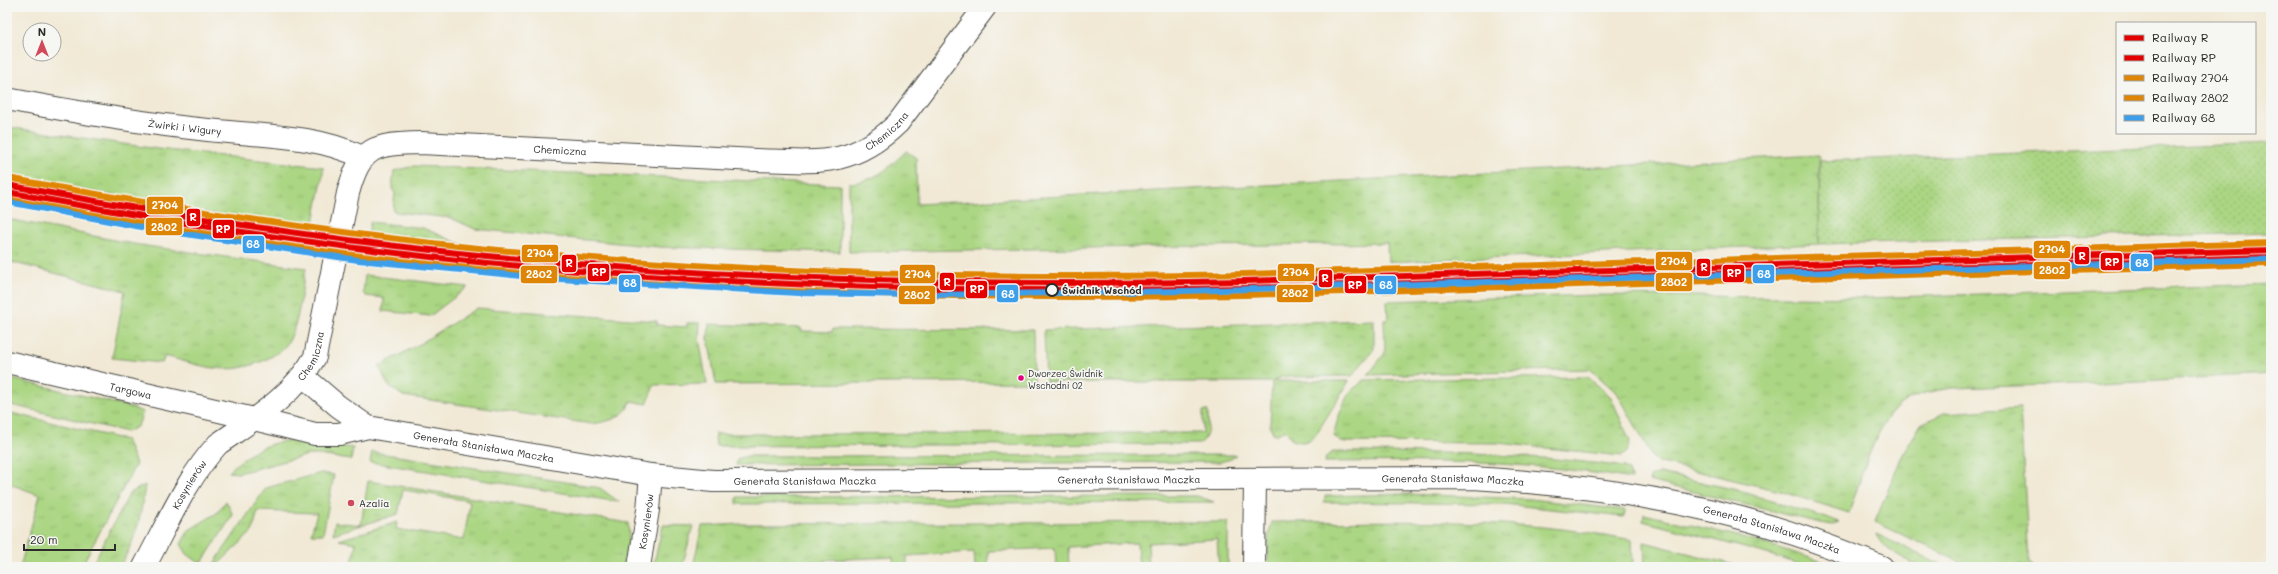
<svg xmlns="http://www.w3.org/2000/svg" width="2278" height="574" viewBox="0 0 2278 574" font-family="Mali,sans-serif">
<defs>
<pattern id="grass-tufts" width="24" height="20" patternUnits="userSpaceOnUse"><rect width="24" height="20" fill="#abd683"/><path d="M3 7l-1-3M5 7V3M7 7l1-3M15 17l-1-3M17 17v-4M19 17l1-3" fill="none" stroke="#93b871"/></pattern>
<pattern id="park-dots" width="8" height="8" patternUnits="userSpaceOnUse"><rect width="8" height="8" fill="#abd683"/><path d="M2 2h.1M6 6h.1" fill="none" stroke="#93b871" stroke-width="1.8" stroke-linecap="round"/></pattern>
</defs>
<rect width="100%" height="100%" fill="#f6f6f2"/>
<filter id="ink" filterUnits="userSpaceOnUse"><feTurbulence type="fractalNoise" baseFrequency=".025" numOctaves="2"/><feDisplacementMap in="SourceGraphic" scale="8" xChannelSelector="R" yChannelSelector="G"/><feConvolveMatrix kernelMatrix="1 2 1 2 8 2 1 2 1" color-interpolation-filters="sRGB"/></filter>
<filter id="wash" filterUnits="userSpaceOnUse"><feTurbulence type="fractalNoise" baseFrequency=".012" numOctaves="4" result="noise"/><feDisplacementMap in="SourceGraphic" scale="16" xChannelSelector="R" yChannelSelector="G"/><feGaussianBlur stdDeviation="0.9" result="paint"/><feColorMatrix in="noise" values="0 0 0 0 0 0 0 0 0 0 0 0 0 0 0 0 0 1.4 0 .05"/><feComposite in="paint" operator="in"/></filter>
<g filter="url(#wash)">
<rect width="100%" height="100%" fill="#f1e9d5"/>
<g fill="url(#grass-tufts)" stroke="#6b8057">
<path d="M7,127l151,22 165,18v7l-10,54 -132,-19 -174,-34z"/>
<path d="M906,151l10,7 1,46 902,-49v89l-431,18 -1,-19 -538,9v-69c25,-1 40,-15 57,-32z"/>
<path d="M414,166l426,19v67l-181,-5 -184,-18 -24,-11 -55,-6 -3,-2 2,-17 -3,-4 2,-18z"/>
<path d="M7,219l132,26 167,23c-5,22 -6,50 -16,71 -5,10 -15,16 -25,21 -37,17 -63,6 -100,-4l-3,7 -50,-5 13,-67 -118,-30z"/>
<path d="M370,222l53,6 42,18 -97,-9z"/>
<path d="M365,275l103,12 -38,29 -47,-5 1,-13 -18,-2 -3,-3z"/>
<path d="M2271,284v90l-190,10 -128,4c-15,2 -35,5 -48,13 -29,17 -45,81 -56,112l-69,-22 -122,-29 -5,-4 -35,-64 -28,-25 -222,6 17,-22 -1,-33h4l-1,-19 211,-6 267,3z"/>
<path d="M477,308l180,13v4l30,2v-4h13l-1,15 8,46 -53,1 -7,19 -16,-3c-7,18 -22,20 -39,23l-189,-28 -15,-11 -9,-19 39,-21z"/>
<path d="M1374,320v29l-22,27 -70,1 -9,4h76l-34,55c-7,7 -14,7 -23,4l-6,-10 -12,5 -4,-9 2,-44h-226l-2,-52z"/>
<path d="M709,324l92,4v3l31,1 1,-3 200,1 1,52 -318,2 -8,-46z"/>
<path d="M1588,377l23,20 19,44 -3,11 -5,4 -124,-13 -157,-1 -7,-6c0,-9 11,-39 17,-45 5,-5 8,-5 12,-11z"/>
<path d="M7,380h10l110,26 16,6 -5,14 -11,6 -120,-28z"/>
<path d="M2020,408l9,154 7,5h-65l-96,-45 26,-64 20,-34 23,-11z"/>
<path d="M1203,411h5c0,14 2,24 -8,33l-484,2 -1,-12 488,-1z"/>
<path d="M7,412l119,28 10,24 -55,103h-61l20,-72 -33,-12z"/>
<path d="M296,440l57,8 -2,12 -32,-5h-11l-69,18 -11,-1c20,-19 40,-31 68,-32z"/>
<path d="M372,452l219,34 9,2 19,14 -249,-40z"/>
<path d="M1333,452c98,0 194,1 291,15l5,3 2,9c-105,-19 -200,-18 -306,-17l1,-5z"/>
<path d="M1236,455l-5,4 -11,3 -484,3 1,-6 11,-3z"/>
<path d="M321,473l13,2 -11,59h-12l6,-21 -59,-2 -6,21 -34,32 -5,1 53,-77z"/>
<path d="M1660,473l77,17 102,32 -8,3 -11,-2 -171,-42 2,-5z"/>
<path d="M368,481l260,42 1,14 -6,30h-272l5,-24 -17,-3 58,-18 -1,7 68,11 6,-39 -67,-11 -5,24 -65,20 2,-12 26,3z"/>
<path d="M145,485c-5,36 -8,50 -25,82h-29l39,-74z"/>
<path d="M1405,494l125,5 95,11 -1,7 -120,-13 -180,-2 1,-6z"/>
<path d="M1197,496l17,6 -477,2v-7z"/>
<path d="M226,501l7,14 -32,49 -14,-10 -6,-10 8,-14 28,-17z"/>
<path d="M1644,514l106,25 89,28h-30l-49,-15 -117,-31z"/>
<path d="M1228,522v45h-9l-2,-28 -69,4 1,24h-10l-2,-24 -69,4 1,20h-13l-1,-19 -67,3v16h-13l-1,-15 -67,4v11h-13l-1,-10 -69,3v7h-9l-1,-6 -69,4v2h-52l9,-41 40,-2z"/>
<path d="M1272,522c119,0 242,-6 360,18l1,27h-365v-29z"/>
<path d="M663,525l30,1 -11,41h-29z"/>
<path d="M1876,534l71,33c-7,0 -16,1 -22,0 -16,-4 -44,-18 -49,-33z"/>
<path d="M1644,542l98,25h-97z"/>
</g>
<path fill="url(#park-dots)" stroke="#6b8057" d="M2271,143v90l-452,11 1,-83z"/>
</g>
<g filter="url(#ink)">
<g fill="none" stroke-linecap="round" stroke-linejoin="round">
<defs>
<g id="minor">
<path id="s1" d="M7,99c67,13 133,24 201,31 51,6 107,4 154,27"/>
<path id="s2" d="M7,362l247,57"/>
<path id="s3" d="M639,567l9,-57 3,-35"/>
<path d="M1254,567l1,-88"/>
</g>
<g id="tertiary">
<path d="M303,376l35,30 30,21"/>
<path id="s4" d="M254,419l61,15h24l29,-7 283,48 62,6 760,-3c100,6 200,19 296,48 38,11 76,26 113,41"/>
<path id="s5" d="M144,567c23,-42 42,-88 74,-123 36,-25 75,-48 97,-87l33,-164c13,-47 26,-49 73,-50l335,17c60,2 96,8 142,-37l87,-116"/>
</g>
</defs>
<use href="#minor" stroke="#494844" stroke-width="24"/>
<use href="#tertiary" stroke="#494844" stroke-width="24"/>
<use href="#minor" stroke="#fff" stroke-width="22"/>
<use href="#tertiary" stroke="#fff" stroke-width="22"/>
<defs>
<path id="rail-1" d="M7,185c150,28 300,52 451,68 261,27 524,34 786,28l1027,-31"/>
<path id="rail-2" d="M7,192c150,28 300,52 451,68 262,27 524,34 787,28l1026,-31"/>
<path id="rail-3" d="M8,178c150,28 300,52 451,68 261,27 523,34 785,28l1027,-31"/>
<path id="rail-4" d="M7,199c150,28 300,53 451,68 262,27 524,34 787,28l1026,-31"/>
<path id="rail-5" d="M8,202l138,26 212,32 184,18 255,15 127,2 259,-4 1088,-32"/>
</defs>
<use href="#rail-1" stroke="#f6f6f2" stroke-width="9"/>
<use href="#rail-2" stroke="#f6f6f2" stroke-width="9"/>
<use href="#rail-3" stroke="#f6f6f2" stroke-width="9"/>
<use href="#rail-4" stroke="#f6f6f2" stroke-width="9"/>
<use href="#rail-5" stroke="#f6f6f2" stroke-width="9"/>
<use href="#rail-1" stroke="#e50000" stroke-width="6"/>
<use href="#rail-2" stroke="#e50000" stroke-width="6"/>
<use href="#rail-3" stroke="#df8506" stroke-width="6"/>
<use href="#rail-4" stroke="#df8506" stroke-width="6"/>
<use href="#rail-5" stroke="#3d9fea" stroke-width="6"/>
</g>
</g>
<circle fill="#f6f6f2" stroke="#2b2b2b" stroke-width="2" cx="1052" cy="290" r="6"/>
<circle fill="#e5007d" stroke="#f6f6f2" stroke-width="1.5" cx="1021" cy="378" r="3.5"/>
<circle fill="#d1495b" stroke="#f6f6f2" stroke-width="1.5" cx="351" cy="503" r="4"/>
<g text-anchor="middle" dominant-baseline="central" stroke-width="3.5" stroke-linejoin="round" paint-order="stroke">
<g font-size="9" fill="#2b2b2b" stroke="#f6f6f2" text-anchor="start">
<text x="1028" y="373">Dworzec Świdnik<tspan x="1028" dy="12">Wschodni 02</tspan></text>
</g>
<g font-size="10" fill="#2b2b2b" stroke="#f6f6f2">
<text stroke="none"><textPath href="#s1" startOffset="180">Żwirki i Wigury</textPath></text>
<text stroke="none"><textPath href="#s5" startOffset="1017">Chemiczna</textPath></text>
<text stroke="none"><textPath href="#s5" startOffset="682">Chemiczna</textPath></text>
<text stroke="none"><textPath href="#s5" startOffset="275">Chemiczna</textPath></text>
<text stroke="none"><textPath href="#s2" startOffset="127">Targowa</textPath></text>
<text stroke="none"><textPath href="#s4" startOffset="234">Generała Stanisława Maczka</textPath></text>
<text stroke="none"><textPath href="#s4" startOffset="882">Generała Stanisława Maczka</textPath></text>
<text stroke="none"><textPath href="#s4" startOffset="1206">Generała Stanisława Maczka</textPath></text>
<text stroke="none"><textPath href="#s4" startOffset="558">Generała Stanisława Maczka</textPath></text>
<text stroke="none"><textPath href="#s5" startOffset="94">Kosynierów</textPath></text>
<text stroke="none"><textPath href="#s3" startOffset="46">Kosynierów</textPath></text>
<text stroke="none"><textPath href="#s4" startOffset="1530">Generała Stanisława Maczka</textPath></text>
</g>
<g font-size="10" font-weight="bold" fill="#2b2b2b" stroke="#f6f6f2" text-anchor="start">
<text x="1062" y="290">Świdnik Wschód</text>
</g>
<g font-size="10" fill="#2b2b2b" stroke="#f6f6f2" text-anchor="start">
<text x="359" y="503">Azalia</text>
</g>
</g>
<g stroke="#f6f6f2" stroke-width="1.5">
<rect x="146" y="196" width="38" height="19" rx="4" fill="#df8506"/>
<rect x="186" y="208" width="15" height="19" rx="4" fill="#e50000"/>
<rect x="145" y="217" width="38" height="19" rx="4" fill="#df8506"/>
<rect x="212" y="219" width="23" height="20" rx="4" fill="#e50000"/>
<rect x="242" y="235" width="23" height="19" rx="4" fill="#3d9fea"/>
<rect x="2033" y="240" width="38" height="19" rx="4" fill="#df8506"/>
<rect x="521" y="244" width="38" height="19" rx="4" fill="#df8506"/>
<rect x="2074" y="246" width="16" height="19" rx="4" fill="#e50000"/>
<rect x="1655" y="251" width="38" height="20" rx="4" fill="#df8506"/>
<rect x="2100" y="252" width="23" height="19" rx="4" fill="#e50000"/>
<rect x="2130" y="253" width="23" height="19" rx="4" fill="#3d9fea"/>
<rect x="561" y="254" width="16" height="19" rx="4" fill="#e50000"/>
<rect x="1696" y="258" width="15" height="19" rx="4" fill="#e50000"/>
<rect x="2033" y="261" width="38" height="19" rx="4" fill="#df8506"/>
<rect x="587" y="263" width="23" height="19" rx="4" fill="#e50000"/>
<rect x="1277" y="263" width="38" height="19" rx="4" fill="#df8506"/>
<rect x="1722" y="264" width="23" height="19" rx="4" fill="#e50000"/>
<rect x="1752" y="264" width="23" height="20" rx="4" fill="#3d9fea"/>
<rect x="899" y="264" width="37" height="20" rx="4" fill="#df8506"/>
<rect x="520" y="265" width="38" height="19" rx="4" fill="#df8506"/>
<rect x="1318" y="269" width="15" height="19" rx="4" fill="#e50000"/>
<rect x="939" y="272" width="16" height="19" rx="4" fill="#e50000"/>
<rect x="1655" y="272" width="38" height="20" rx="4" fill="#df8506"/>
<rect x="618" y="274" width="23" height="19" rx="4" fill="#3d9fea"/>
<rect x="1344" y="275" width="23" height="19" rx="4" fill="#e50000"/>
<rect x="1374" y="275" width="23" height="20" rx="4" fill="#3d9fea"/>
<rect x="965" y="280" width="23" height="19" rx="4" fill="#e50000"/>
<rect x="1276" y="284" width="38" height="19" rx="4" fill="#df8506"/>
<rect x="996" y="284" width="23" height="19" rx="4" fill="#3d9fea"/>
<rect x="898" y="285" width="38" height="20" rx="4" fill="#df8506"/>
</g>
<g font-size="11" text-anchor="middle" font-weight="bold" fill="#fff">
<text x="165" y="209">2704</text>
<text x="193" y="221">R</text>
<text x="164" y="231">2802</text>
<text x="223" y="233">RP</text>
<text x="253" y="248">68</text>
<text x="2052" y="253">2704</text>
<text x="540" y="257">2704</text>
<text x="2082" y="260">R</text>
<text x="1674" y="265">2704</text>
<text x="2112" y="266">RP</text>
<text x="2142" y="267">68</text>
<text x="569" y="267">R</text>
<text x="1704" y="271">R</text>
<text x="2052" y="274">2802</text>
<text x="599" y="276">RP</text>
<text x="1296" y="276">2704</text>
<text x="1734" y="277">RP</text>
<text x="1764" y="278">68</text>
<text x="918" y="278">2704</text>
<text x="539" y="278">2802</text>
<text x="1325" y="282">R</text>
<text x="947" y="286">R</text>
<text x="1674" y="286">2802</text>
<text x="630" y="287">68</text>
<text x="1355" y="289">RP</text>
<text x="1386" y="289">68</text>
<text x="977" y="293">RP</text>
<text x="1295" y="297">2802</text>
<text x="1008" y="298">68</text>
<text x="917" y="299">2802</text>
</g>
<rect width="2278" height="574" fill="none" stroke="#f6f6f2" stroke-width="24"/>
<rect x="2116" y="22" width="140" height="112" fill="#f6f6f2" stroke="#a5a5a2"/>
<rect x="2124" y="35" width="20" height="6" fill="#e50000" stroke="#a5a5a2"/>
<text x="2152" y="42" font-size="12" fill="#2b2b2b">Railway R</text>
<rect x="2124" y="55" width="20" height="6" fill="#e50000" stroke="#a5a5a2"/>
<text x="2152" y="62" font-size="12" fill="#2b2b2b">Railway RP</text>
<rect x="2124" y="75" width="20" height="6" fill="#df8506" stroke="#a5a5a2"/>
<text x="2152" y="82" font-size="12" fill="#2b2b2b">Railway 2704</text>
<rect x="2124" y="95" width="20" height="6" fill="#df8506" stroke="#a5a5a2"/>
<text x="2152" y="102" font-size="12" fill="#2b2b2b">Railway 2802</text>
<rect x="2124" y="115" width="20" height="6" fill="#3d9fea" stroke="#a5a5a2"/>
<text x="2152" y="122" font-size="12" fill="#2b2b2b">Railway 68</text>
<g transform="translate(42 42)"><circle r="19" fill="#f6f6f2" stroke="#a5a5a2"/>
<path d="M0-3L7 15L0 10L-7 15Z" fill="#d1495b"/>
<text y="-6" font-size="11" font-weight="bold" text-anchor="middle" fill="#2b2b2b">N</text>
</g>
<path d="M24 544v6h91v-6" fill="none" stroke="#2b2b2b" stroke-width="2"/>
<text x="30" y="544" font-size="12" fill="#2b2b2b" stroke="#f6f6f2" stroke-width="3" paint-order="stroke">20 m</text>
</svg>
